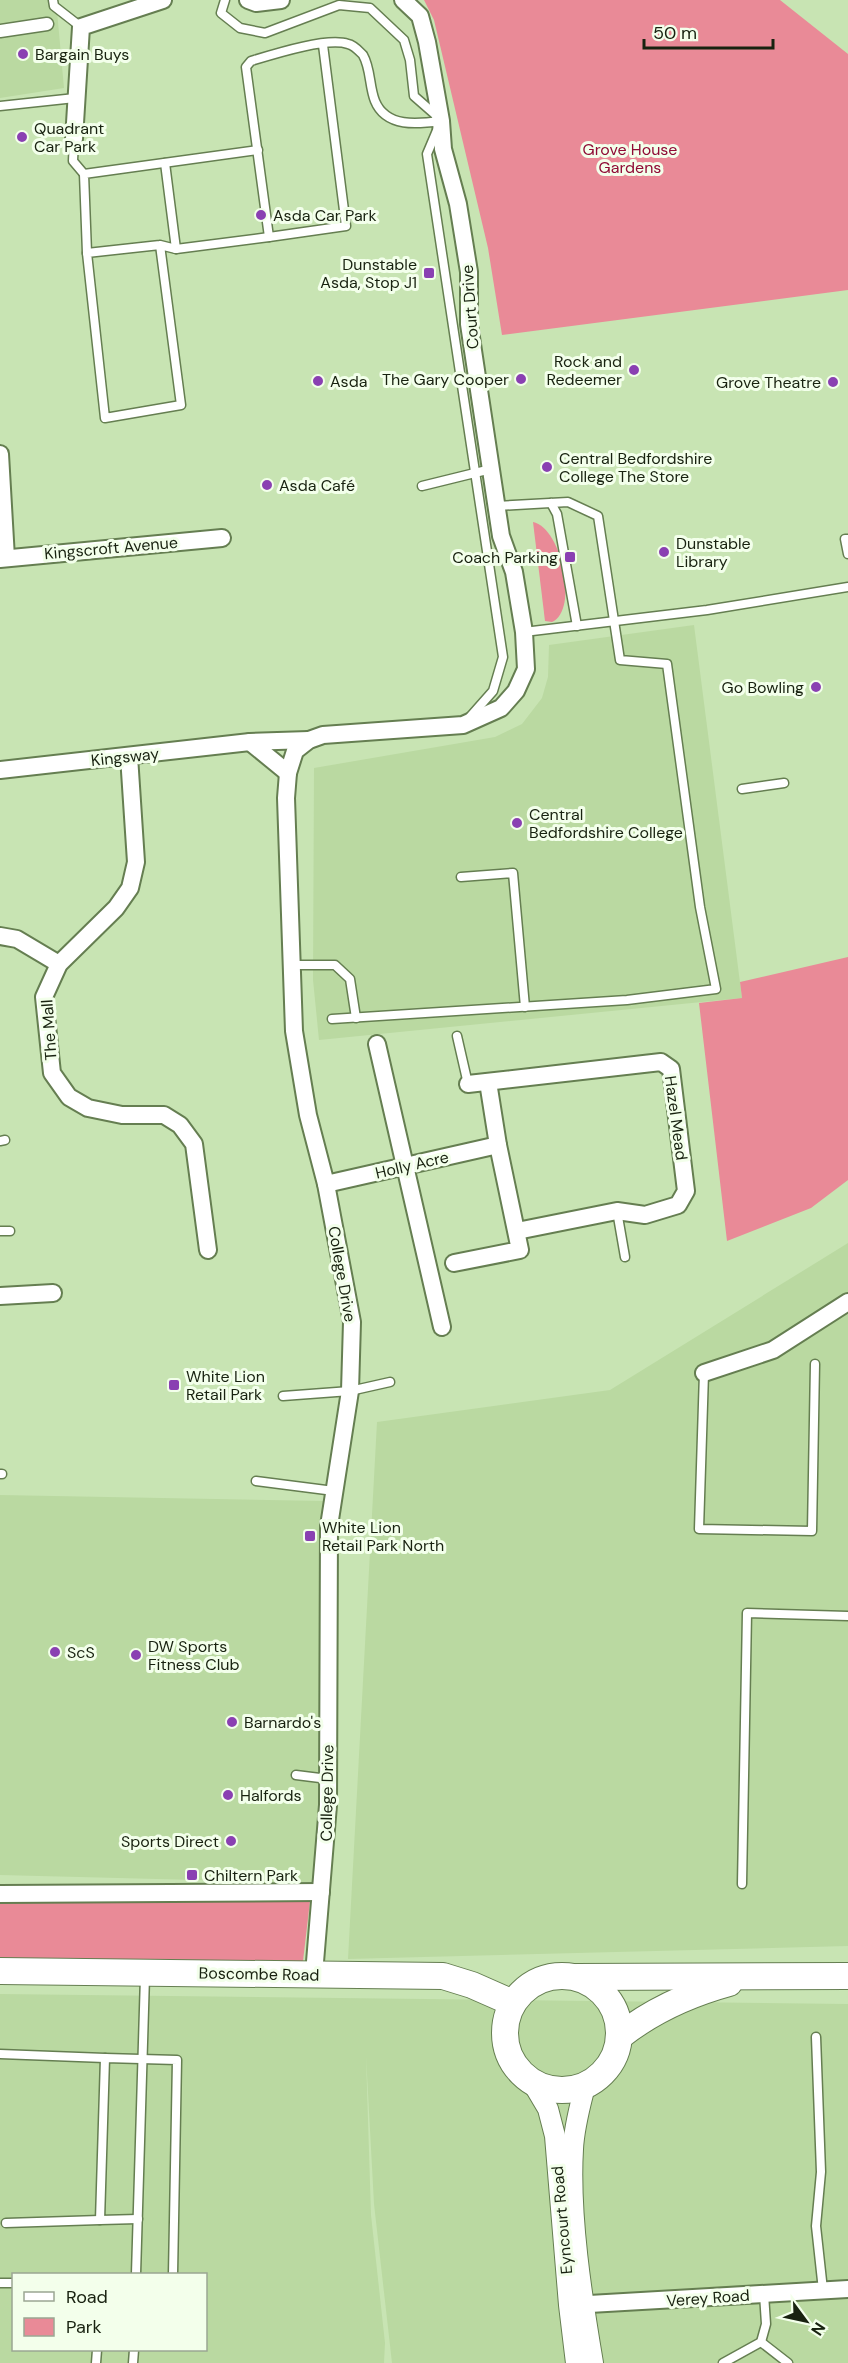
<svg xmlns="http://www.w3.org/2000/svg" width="848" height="2363" viewBox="0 0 848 2363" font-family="'DM Sans',sans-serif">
<rect width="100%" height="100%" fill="#c8e4b3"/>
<g fill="#bad9a1" fill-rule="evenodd">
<path d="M0,0h56l8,88 -64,10z"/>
<path d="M694,625l48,373 -423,42 -6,-60 1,-212 181,-31 27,-13 20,-26 6,-21 1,-32z"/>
<path d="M848,1243v703l-500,13 29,-537 233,-32z"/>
<path d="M0,1495l324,6 -4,382 -320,-8z"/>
<path d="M0,1994l848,10v359h-456l-18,-159 -8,-148 5,159 14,128 -1,20h-384zM14,2274h192v76h-192z"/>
</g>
<g fill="#e98a97">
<path d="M424,0h356l68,54v236l-346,45 -14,-87 -54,-228z"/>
<path d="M533,522c29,6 46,88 19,100l-7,-1z"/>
<path d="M848,957v223l-37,28 -84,33 -28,-238 43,-5 -2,-16z"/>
<path d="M310,1901l-7,60 -303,-3v-55z"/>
</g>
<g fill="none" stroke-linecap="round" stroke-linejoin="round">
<defs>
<g id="service">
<path d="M53,0l1,6 27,21"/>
<path d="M225,0l-4,13 19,15 25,5 74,-28 31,3 34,32 6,20 4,36 24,21"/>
<path d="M323,45l23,181 -77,11 -23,-170 5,-6c23,-7 76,-24 97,-17 6,1 11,7 15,11 8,14 6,31 12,46 11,27 43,23 66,20"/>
<path d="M0,106l75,-8"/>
<path d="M438,128l-11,26 76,503 -10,34 -23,26"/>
<path d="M74,139l-1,22 11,13"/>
<path d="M165,163l11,86"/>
<path d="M160,245l21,160 -76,13 -18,-165 73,-8 16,4 93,-12"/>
<path d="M87,253l-3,-79 174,-24"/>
<path d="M422,486l69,-17"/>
<path d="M551,503l6,11 20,112"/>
<path d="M848,539h-3l3,15"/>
<path d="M524,632l183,-22 141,-23"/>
<path d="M742,789l42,-6"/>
<path d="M461,877l52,-4 12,134"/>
<path d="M291,965h44l15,14 6,39"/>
<path d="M332,1019l295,-19 89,-11 -16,-82 -33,-243 -47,-4 -22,-144 -30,-14 -71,4"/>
<path d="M457,1036l11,48"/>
<path d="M0,1141l5,-1"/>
<path d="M617,1211l8,46"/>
<path d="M0,1231h10"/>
<path d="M704,1373l-5,156 113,2 3,-167"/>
<path d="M283,1396l67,-5 40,-9"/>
<path d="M0,1474h2"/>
<path d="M256,1481l78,10"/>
<path d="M296,1775l32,4"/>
<path d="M742,1884l5,-271 101,3"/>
<path d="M816,2037l5,135 -5,54 7,64"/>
<path d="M0,2054l105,4"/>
<path d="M138,2219l-38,1 5,-162 72,2 -4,214"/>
<path d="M6,2223l94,-3"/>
<path d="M136,2274l9,-298"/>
<path d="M0,2283h14"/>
<path d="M761,2342l27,21"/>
<path d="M96,2363l1,-13"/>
<path d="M133,2363l1,-13"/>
<path d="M723,2363l38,-21 5,-18 -2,-30"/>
</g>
<path id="pedestrian" d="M0,31l47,-7"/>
<g id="minor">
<path d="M248,0l8,3 25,-3"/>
<path d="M74,139l7,-112 82,-27"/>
<path d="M0,454l6,104"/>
<path d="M0,559l222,-21"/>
<path d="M250,742l38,31"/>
<path d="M129,756l7,106 -6,26 -14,20 -57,56 -15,33 8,76 17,24 19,11 34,7h42l16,10 14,19 14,106"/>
<path d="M0,770l250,-28 59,-2"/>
<path d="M0,936l17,3 42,25"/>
<path d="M377,1044l65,283"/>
<path d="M468,1084l193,-22 10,7 15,122 -8,14 -33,10 -28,-4 -100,20"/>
<path d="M326,1184l172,-39"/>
<path d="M454,1263l66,-13 -22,-105 -10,-63"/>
<path d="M0,1296l53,-3"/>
<path d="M704,1373l69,-23 75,-48"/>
<path d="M0,1894l321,-2"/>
<path d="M314,1974l14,-169 1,-279 21,-135 2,-69 -26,-138 -18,-69 -14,-84 -8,-233 2,-25 7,-22 14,-11 14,-5 140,-10 38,-17 15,-17 10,-22 -2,-37 -10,-60 -13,-36 -32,-212v-52l-11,-68 -15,-55 -2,-28 -14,-79 -7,-26 -17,-16"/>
<path d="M572,2305l276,-16"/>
</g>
<g id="tertiary">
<path d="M532,2082l16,27 7,27 14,169 7,58"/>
<path d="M585,2086c-5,20 -11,41 -12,63 -4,66 9,149 20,214"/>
</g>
<g id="primary">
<path d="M0,1971l443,5 29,9 41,18"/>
<circle cx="562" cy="2033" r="57"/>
<path d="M577,1977l271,-1"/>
<path d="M620,2036c33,-26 69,-42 109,-53"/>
</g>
</defs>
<use href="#service" stroke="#657e51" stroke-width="11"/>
<use href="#pedestrian" stroke="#657e51" stroke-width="15"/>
<use href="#minor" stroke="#657e51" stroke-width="20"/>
<use href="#tertiary" stroke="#657e51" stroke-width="22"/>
<use href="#primary" stroke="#657e51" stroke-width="28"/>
<use href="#service" stroke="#fff" stroke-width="8"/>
<use href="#pedestrian" stroke="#fff" stroke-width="12"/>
<use href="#minor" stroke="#fff" stroke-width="16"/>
<use href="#tertiary" stroke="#fff" stroke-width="20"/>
<use href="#primary" stroke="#fff" stroke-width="26"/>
</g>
<g fill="#8a40b2" stroke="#f3ffeb" stroke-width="2">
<circle cx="23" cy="54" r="6"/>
<circle cx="22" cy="137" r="6"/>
<circle cx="261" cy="215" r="6"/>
<rect x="423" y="267" width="12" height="12" rx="3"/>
<circle cx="634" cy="370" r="6"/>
<circle cx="521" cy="379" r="6"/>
<circle cx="318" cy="381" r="6"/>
<circle cx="833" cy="382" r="6"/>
<circle cx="547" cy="467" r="6"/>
<circle cx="267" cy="485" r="6"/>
<circle cx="664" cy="552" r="6"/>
<rect x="564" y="551" width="12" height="12" rx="3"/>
<circle cx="816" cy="687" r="6"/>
<circle cx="517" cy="823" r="6"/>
<rect x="168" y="1379" width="12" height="12" rx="3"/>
<rect x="304" y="1530" width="12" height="12" rx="3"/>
<circle cx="55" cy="1652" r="6"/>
<circle cx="136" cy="1655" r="6"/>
<circle cx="232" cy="1722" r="6"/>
<circle cx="228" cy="1795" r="6"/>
<circle cx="231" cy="1841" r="6"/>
<rect x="186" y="1869" width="12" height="12" rx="3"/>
</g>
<g text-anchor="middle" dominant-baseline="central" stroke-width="6" stroke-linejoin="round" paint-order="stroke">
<g font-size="16" fill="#182210" stroke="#f3ffeb" text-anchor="start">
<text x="35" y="54">Bargain Buys</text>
<text x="34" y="128">Quadrant<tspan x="34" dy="18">Car Park</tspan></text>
<text x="273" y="215">Asda Car Park</text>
<text x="417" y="264" text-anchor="end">Dunstable<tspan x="417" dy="18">Asda, Stop J1</tspan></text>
<text x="622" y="361" text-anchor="end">Rock and<tspan x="622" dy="18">Redeemer</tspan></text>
<text x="509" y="379" text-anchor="end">The Gary Cooper</text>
<text x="330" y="381">Asda</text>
<text x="821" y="382" text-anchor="end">Grove Theatre</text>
<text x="559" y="458">Central Bedfordshire<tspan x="559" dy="18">College The Store</tspan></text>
<text x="279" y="485">Asda Café</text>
<text x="676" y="543">Dunstable<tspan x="676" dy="18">Library</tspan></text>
<text x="558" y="557" text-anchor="end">Coach Parking</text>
<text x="804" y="687" text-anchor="end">Go Bowling</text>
<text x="529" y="814">Central<tspan x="529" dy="18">Bedfordshire College</tspan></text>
<text x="186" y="1376">White Lion<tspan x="186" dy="18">Retail Park</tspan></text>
<text x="322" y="1527">White Lion<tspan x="322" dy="18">Retail Park North</tspan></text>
<text x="148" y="1646">DW Sports<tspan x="148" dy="18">Fitness Club</tspan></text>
<text x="67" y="1652">ScS</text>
<text x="244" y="1722">Barnardo's</text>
<text x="240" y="1795">Halfords</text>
<text x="219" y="1841" text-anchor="end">Sports Direct</text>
<text x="204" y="1875">Chiltern Park</text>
</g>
<g font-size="16" fill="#8f0b35" stroke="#f3ffeb">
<text x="630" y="149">Grove House<tspan x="630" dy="18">Gardens</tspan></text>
</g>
<g font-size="16" fill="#182210" stroke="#f3ffeb">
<text transform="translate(470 307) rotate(-94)">Court Drive</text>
<text transform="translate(111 548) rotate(-5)">Kingscroft Avenue</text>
<text transform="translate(125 757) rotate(-6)">Kingsway</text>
<text transform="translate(49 1030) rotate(-94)">The Mall</text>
<text transform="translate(676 1118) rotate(82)">Hazel Mead</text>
<text transform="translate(412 1165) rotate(-13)">Holly Acre</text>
<text transform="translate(342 1274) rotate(80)">College Drive</text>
<text transform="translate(327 1793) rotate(-89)">College Drive</text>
<text transform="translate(259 1974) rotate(1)">Boscombe Road</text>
<text transform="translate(562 2220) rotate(-95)">Eyncourt Road</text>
<text transform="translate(708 2298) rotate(-4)">Verey Road</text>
</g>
</g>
<rect x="12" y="2273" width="195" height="78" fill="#f3ffeb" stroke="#9ba793" stroke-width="1.5"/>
<rect x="24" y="2292" width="30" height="9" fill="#ffffff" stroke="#9ba793" stroke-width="1.5"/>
<text x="66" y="2303" font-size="18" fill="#182210">Road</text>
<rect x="24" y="2318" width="30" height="18" fill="#e98a97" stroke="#9ba793" stroke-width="1.5"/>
<text x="66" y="2333" font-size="18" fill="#182210">Park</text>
<g transform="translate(806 2321) rotate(123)" stroke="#f3ffeb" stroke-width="4.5" paint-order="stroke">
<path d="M0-4.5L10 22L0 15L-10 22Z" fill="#182210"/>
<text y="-9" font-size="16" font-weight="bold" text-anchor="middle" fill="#182210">N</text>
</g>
<path d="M644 39v9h129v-9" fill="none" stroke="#182210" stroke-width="3"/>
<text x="653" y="39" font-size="18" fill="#182210" stroke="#f3ffeb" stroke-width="4.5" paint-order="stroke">50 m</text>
</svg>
